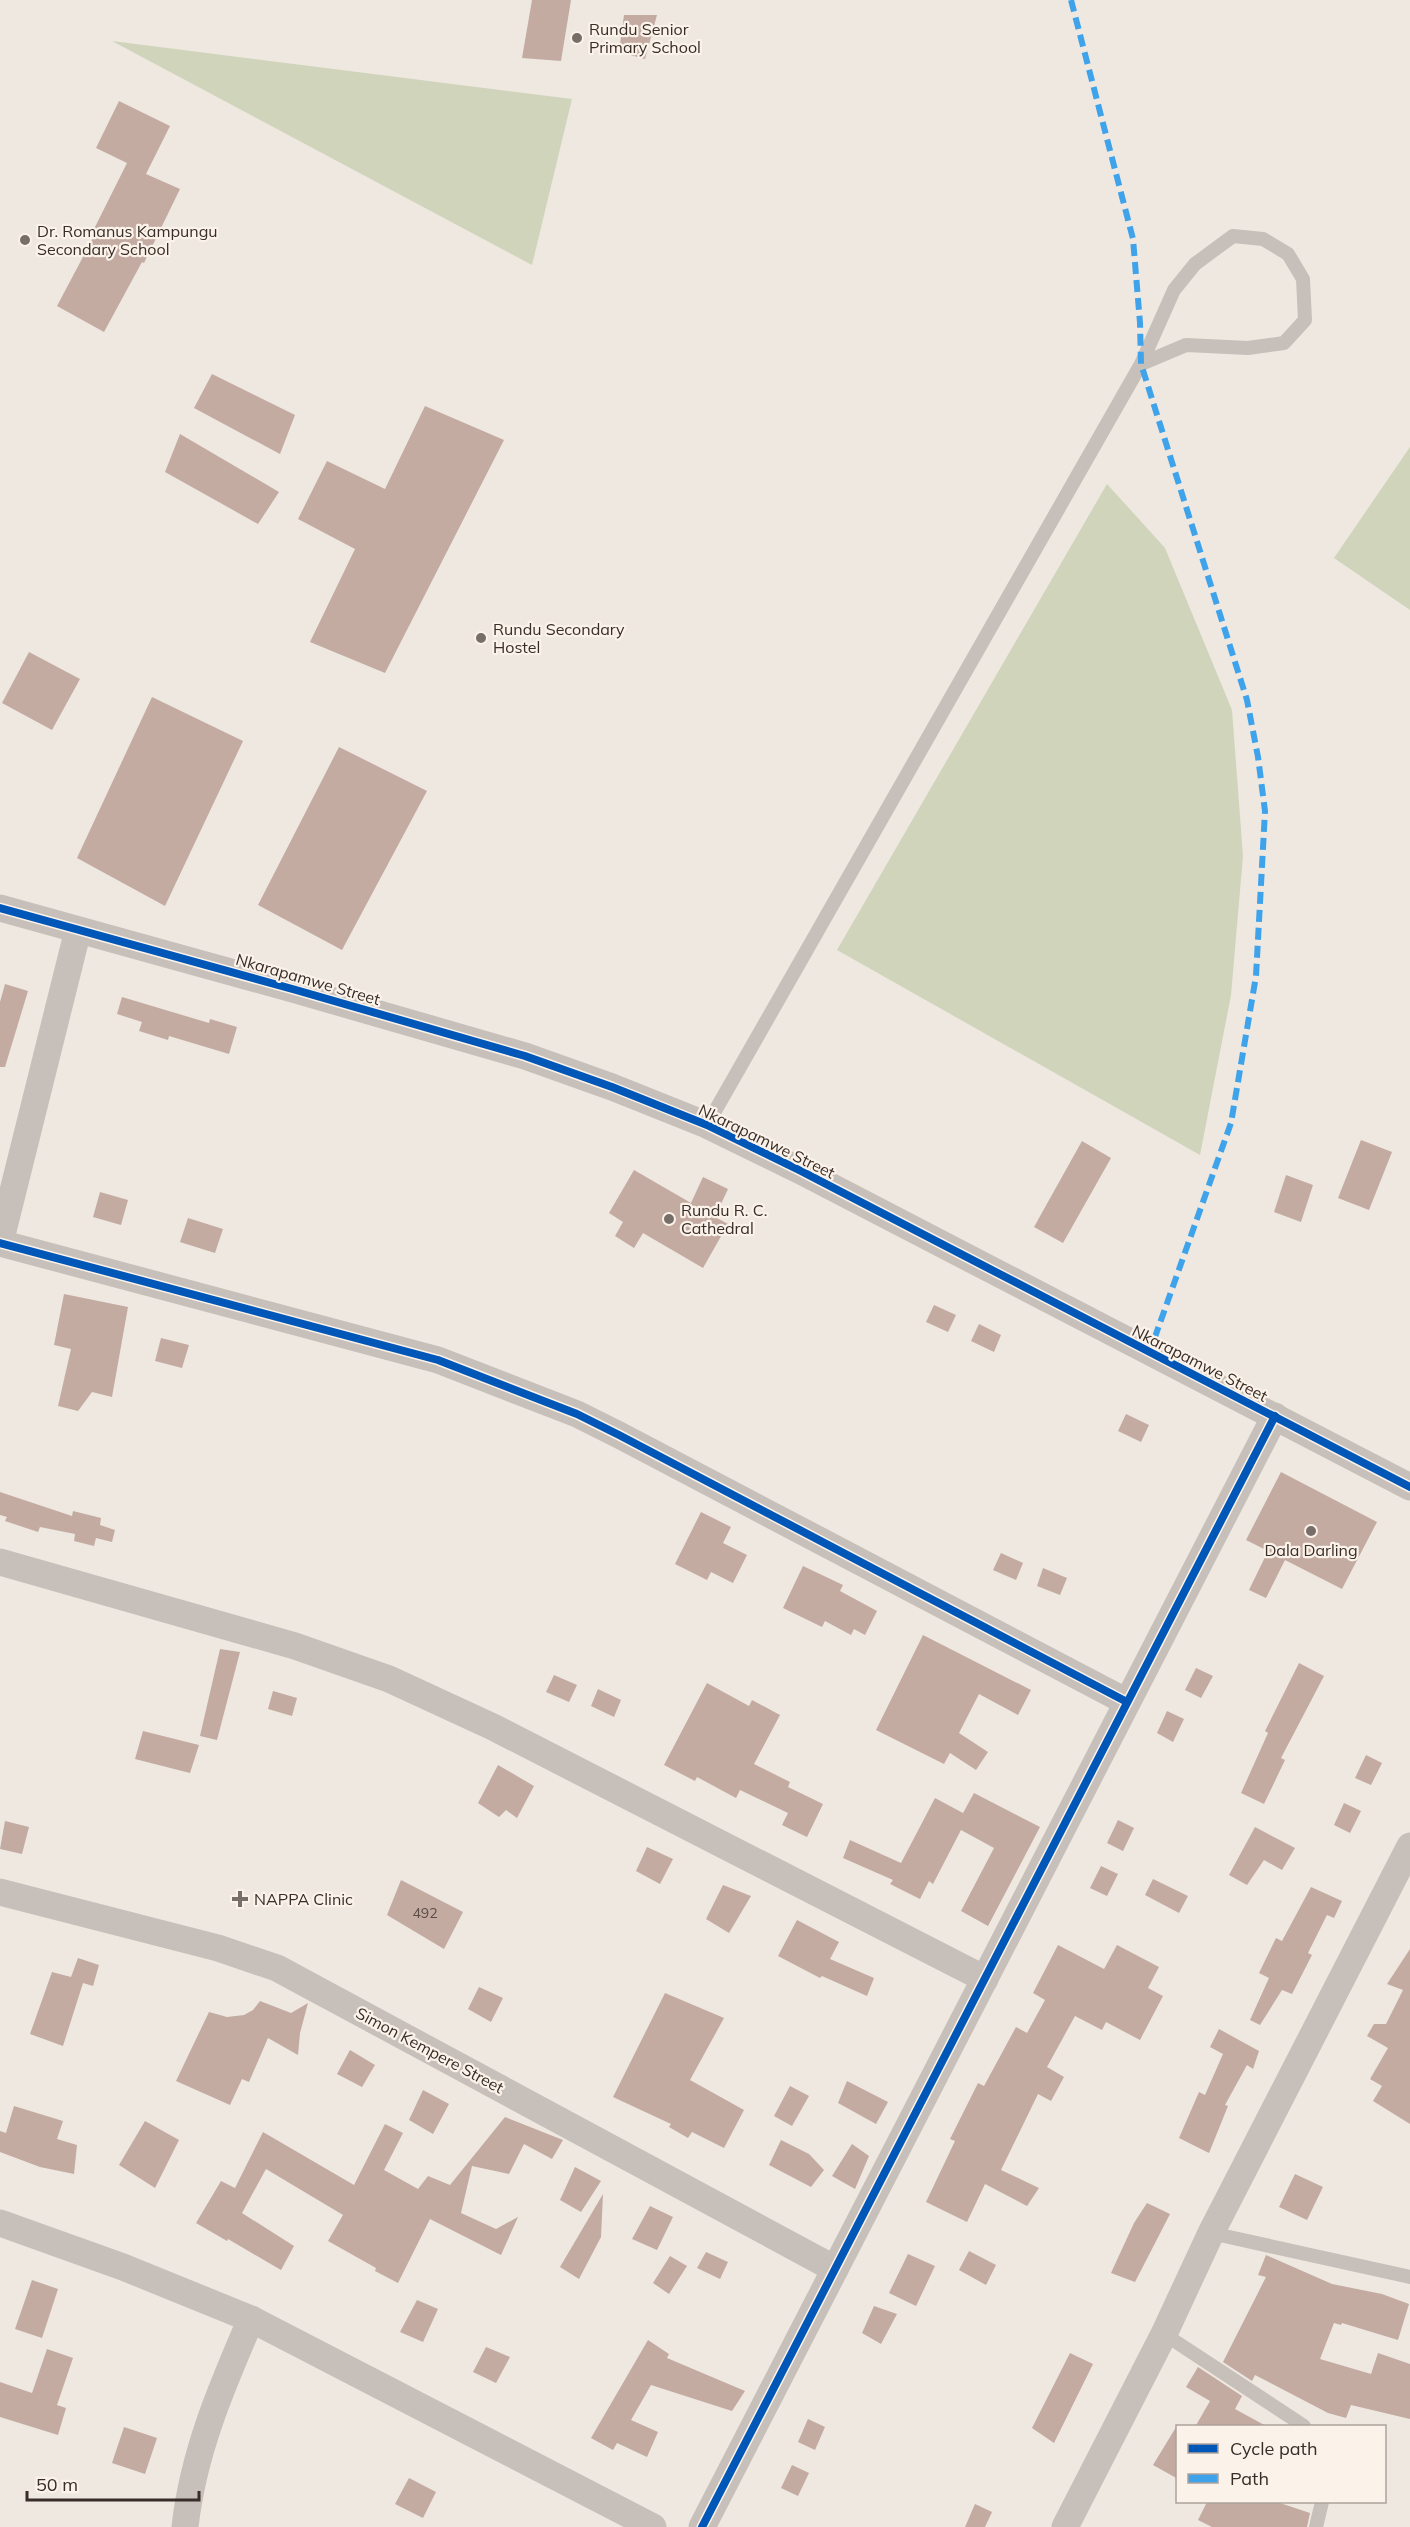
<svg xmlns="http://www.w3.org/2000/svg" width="1410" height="2527" viewBox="0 0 1410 2527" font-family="Mulish,sans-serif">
<rect width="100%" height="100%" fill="#eee8e1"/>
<g fill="#d0d4ba">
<path d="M112,41l460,58 -40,166z"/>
<path d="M1410,447v163l-76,-52z"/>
<path d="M1107,484l58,64 67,162 11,146 -12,139 -31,160 -363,-205z"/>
</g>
<g fill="#c3aba2">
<path d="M532,0h39l-10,61 -39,-3z"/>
<path d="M624,15h33l-12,44 -26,-7z"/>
<path d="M119,101l51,25 -24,48 34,15 -36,74 -2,-1 -38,70 -47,-26 36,-68 -3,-1 37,-74 -31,-15z"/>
<path d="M212,374l83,41 -15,39 -86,-46z"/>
<path d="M425,406l79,34 -119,233 -75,-31 45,-93 -57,-30 29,-58 58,28z"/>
<path d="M180,434l99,58 -21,32 -93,-52z"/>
<path d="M29,652l51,27 -28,51 -50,-27z"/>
<path d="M152,697l91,44 -78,165 -88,-48z"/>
<path d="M339,747l88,44 -85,159 -84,-45z"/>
<path d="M5,984l23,7 -23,76h-5v-65z"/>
<path d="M122,997l87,26 1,-4 27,8 -8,27 -60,-18 -1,4 -29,-9 3,-9 -25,-8z"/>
<path d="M1361,1140l31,12 -23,58 -31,-12z"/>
<path d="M1082,1141l29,17 -48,85 -29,-16z"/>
<path d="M634,1170l57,33 12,-26 25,12 -13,28 13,7 -25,44 -60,-35 -9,15 -19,-12 8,-14 -14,-9z"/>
<path d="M1286,1175l27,10 -12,37 -27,-10z"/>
<path d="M100,1192l28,8 -7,25 -28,-8z"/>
<path d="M188,1218l35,11 -8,24 -35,-11z"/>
<path d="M64,1294l64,13 -16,90 -20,-5 -14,19 -20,-5 13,-57 -17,-4z"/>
<path d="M934,1305l22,10 -8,17 -22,-10z"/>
<path d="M979,1324l22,11 -7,17 -23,-11z"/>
<path d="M161,1338l28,7 -7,23 -27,-7z"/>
<path d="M1126,1414l23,11 -8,17 -23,-11z"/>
<path d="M1281,1472l96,50 -35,67 -57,-29 -19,38 -17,-8 19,-39 -22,-11z"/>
<path d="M0,1492l72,24 1,-5 28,7 -1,7 15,5 -3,12 -16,-4 -2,8 -20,-5 1,-7 -35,-7 -2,5 -33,-11 2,-4 -7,-2z"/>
<path d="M701,1512l30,15 -8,16 24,12 -14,28 -22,-11 -4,8 -32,-16z"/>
<path d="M1001,1553l22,10 -7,17 -23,-10z"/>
<path d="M803,1566l40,19 -3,6 37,20 -12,24 -11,-6 -3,6 -26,-14 -3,6 -39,-19z"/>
<path d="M1043,1568l24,10 -7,17 -23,-9z"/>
<path d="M923,1635l108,55 -13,25 -39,-21 -20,39 29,19 -12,18 -26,-17 -6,11 -68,-34z"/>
<path d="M220,1649l20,3 -23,88 -17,-4z"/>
<path d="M1299,1663l25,13 -43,82 4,2 -21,44 -23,-11 27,-60 -3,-2z"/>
<path d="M1196,1668l17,8 -12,22 -16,-8z"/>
<path d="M554,1675l23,10 -8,17 -23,-10z"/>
<path d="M707,1683l42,23 3,-6 28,15 -26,49 36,18 -2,5 35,17 -16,33 -25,-12 6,-12 -48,-23 -4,8 -39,-21 -2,4 -31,-16z"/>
<path d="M598,1689l23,11 -7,17 -23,-11z"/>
<path d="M273,1691l24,7 -5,18 -24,-7z"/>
<path d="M1167,1711l17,8 -11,23 -16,-9z"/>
<path d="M143,1731l56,14 -9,28 -55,-14z"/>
<path d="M1366,1755l16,8 -11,22 -16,-7z"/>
<path d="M498,1765l36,21 -17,32 -11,-8 -7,7 -21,-14z"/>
<path d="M974,1793l66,34 -52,99 -27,-15 33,-63 -33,-18 -28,54 -4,-3 -9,18 -30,-15 3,-4 -50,-22 7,-18 51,23 34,-65 28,15z"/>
<path d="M1344,1803l17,8 -11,22 -16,-8z"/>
<path d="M1118,1820l16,8 -11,23 -16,-8z"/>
<path d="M5,1821l24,6 -7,27 -22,-5z"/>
<path d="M1255,1827l40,21 -13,22 -18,-10 -17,25 -18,-10z"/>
<path d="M647,1847l26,12 -13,25 -24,-13z"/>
<path d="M1101,1866l17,8 -11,22 -17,-8z"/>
<path d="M1153,1879l35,17 -9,17 -34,-18z"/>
<path d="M401,1880l62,32 -19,37 -57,-34z"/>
<path d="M723,1885l28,11 -22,37 -23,-14z"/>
<path d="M1311,1887l31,14 -8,17 -7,-3 -19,38 4,2 -20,39 -10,-4 -22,35 -10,-5 19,-42 -10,-5 17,-35 6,3z"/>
<path d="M797,1920l42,22 -9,17 44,19 -7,18 -45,-20 -2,2 -42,-22z"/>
<path d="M1058,1945l46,24 13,-24 42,22 -11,21 15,8 -23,44 -34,-18 -4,8 -27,-14 -28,51 17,10 -13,24 -13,-7 -37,76 38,18 -12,18 -42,-22 -18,38 -41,-20 29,-61 -5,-2 28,-56 6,3 32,-59 11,6 18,-33 -12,-7z"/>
<path d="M1410,1949v175l-37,-23 9,-15 -12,-7 18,-31 -21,-12 7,-12h12l17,-34 -16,-6z"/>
<path d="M78,1958l21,7 -6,21 -10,-3 -20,63 -33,-12 22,-62 19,5z"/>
<path d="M479,1987l24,11 -12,24 -23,-13z"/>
<path d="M665,1993l59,25 -34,62 54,30 -20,38 -32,-16 -4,6 -19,-11 2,-3 -58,-27z"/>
<path d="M260,2001l31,12 17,-10 -8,30 -2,22 -30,-17 -19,44 -7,-3 -12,26 -54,-24 33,-69 18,5 17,-2 9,-5z"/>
<path d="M1219,2029l40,22 -6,18 -6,-4 -22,40 3,1 -19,47 -30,-15 20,-46 6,3 18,-41 -13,-7z"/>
<path d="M350,2050l25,15 -13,22 -25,-13z"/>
<path d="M847,2081l41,21 -12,22 -38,-21z"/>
<path d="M790,2086l19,10 -17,30 -18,-10z"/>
<path d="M423,2090l26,14 -16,30 -24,-14z"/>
<path d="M14,2106l49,15 -6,18 20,6 -3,29 -34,-7 -40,-15v-21l6,2z"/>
<path d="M505,2117l58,23 -11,19 -28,-15 -15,30 -37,-8 -11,47 35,16 22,-12 -17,38 -71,-36 -32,64 -23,-12 1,-3 -48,-27 15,-26 -77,-46 -24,44 52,33 -13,24 -53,-31 -1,2 -31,-18 25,-42 14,7 28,-56 91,53 31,-61 18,9 -19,37 34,19 10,-13 22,9z"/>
<path d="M145,2121l34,19 -24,48 -36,-23z"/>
<path d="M781,2140l28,14 15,16 -13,17 -42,-22z"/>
<path d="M852,2144l17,12 -14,33 -23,-13z"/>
<path d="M575,2167l26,14 -20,31 -21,-12z"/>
<path d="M1295,2174l28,13 -16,33 -28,-13z"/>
<path d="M603,2194l-2,43 -22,42 -19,-12z"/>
<path d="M1147,2203l23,11 -35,68 -24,-9 23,-50z"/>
<path d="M650,2206l23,11 -16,33 -25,-11z"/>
<path d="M969,2251l27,14 -10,20 -27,-15z"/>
<path d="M706,2252l22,10 -8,17 -23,-11z"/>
<path d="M908,2254l27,12 -19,40 -27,-13z"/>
<path d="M1266,2255l66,29 50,10 27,10 -11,36 -56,-17 -1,2 -7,-2 -14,36 51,15 7,-21 32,11v55l-59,-14 -5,13 -18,-5 -73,-38 -3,6 -29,-19 43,-85 -8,-2z"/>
<path d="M670,2256l17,10 -18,28 -16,-11z"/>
<path d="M32,2280l26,9 -16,49 -27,-9z"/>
<path d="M417,2300l21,9 -15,33 -23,-10z"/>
<path d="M874,2306l23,8 -16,30 -19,-11z"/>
<path d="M648,2340l21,14 -2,4 78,33 -13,20 -81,-26 -20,35 27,12 -11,25 -30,-14 -4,7 -22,-12z"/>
<path d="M486,2347l24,10 -14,26 -23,-11z"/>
<path d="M47,2349l26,9 -16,47 9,3 -8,27 -58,-18v-35l32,11z"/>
<path d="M1070,2353l23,11 -39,79 -22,-15z"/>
<path d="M1198,2367l44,29 -7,13 33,18h-73l15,-26 -24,-14z"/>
<path d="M808,2419l17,8 -10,23 -17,-8z"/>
<path d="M1178,2424v55l-25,-14z"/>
<path d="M124,2427l33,11 -12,36 -33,-11z"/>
<path d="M792,2465l17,8 -11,23 -17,-8z"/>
<path d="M409,2478l27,14 -13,26 -28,-14z"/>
<path d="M1207,2502h70l33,11 -3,14h-95l-14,-7z"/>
<path d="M975,2504l17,8 -7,15h-20z"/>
</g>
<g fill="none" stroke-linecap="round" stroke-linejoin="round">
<g stroke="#c7c0ba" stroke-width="14">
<path d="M707,1125l434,-761 45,-19 62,3 36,-5 21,-23 -2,-41 -15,-25 -25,-15 -30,-3 -38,28 -21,26 -33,74"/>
<path d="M1211,2233l199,44"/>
<path d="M1164,2334l140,92"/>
<path d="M1316,2527l6,-25"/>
</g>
<g stroke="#c7c0ba" stroke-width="27">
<path d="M0,908l296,82 229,66 87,31 95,38 94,46 609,316"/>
<path d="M0,1243l438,117 139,54 42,21 508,267"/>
<path d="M0,1243l78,-313"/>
<path d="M0,1562l295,84 94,33 104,48 492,252"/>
<path d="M0,1892l218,56 59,20 558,301"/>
<path d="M0,2223l123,44 128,52 402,208"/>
<path d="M185,2527c8,-74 37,-141 66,-208"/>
<path d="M702,2527l573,-1111"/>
<path d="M1065,2527l99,-193 47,-101 199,-387"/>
</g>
<path stroke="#3fa3eb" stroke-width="6" stroke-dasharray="12 6" stroke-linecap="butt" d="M1071,0l62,239 7,84 1,41 106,336 11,57 7,54 -9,165 -25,147 -81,228"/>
<defs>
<g id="cycleway">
<path d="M0,908l296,82 229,66 87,31 95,38 94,46 609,316"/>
<path d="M0,1243l438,117 139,54 42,21 508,267"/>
<path d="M702,2527l573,-1111"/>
</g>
</defs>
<use href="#cycleway" stroke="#fbf2e9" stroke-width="11"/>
<use href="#cycleway" stroke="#0057b8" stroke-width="8"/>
</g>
<g fill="#786e69" stroke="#fbf2e9" stroke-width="2">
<circle cx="577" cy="38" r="6"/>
<circle cx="25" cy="240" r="6"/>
<circle cx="481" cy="638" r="6"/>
<circle cx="669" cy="1219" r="6"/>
<circle cx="1311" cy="1531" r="6"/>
<path d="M237 1890h6v6h6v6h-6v6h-6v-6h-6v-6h6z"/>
</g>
<g text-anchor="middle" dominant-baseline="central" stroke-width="4.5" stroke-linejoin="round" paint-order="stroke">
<g font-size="14" fill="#5b4c46">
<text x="425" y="1913">492</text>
</g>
<g font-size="16" fill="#382d28" stroke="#fbf2e9" text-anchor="start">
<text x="589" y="29">Rundu Senior<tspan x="589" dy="18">Primary School</tspan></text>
<text x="37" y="231">Dr. Romanus Kampungu<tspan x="37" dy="18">Secondary School</tspan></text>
<text x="493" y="629">Rundu Secondary<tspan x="493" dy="18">Hostel</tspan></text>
<text x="681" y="1210">Rundu R. C.<tspan x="681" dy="18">Cathedral</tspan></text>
<text x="1311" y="1550" text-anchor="middle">Dala Darling</text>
<text x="254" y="1899">NAPPA Clinic</text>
</g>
<g font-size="16" fill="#382d28" stroke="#fbf2e9">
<text transform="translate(308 979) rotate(16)">Nkarapamwe Street</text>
<text transform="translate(767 1141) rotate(26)">Nkarapamwe Street</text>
<text transform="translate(1200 1363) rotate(27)">Nkarapamwe Street</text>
<text transform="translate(430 2050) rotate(28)">Simon Kempere Street</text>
</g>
</g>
<rect x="1176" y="2425" width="210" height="78" fill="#fbf2e9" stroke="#ada39c" stroke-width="1.5"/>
<rect x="1188" y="2444" width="30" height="9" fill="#0057b8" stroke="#ada39c" stroke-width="1.5"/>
<text x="1230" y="2455" font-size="18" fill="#382d28">Cycle path</text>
<rect x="1188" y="2474" width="30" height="9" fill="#3fa3eb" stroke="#ada39c" stroke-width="1.5"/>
<text x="1230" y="2485" font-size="18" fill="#382d28">Path</text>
<path d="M27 2491v9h172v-9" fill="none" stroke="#382d28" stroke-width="3"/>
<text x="36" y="2491" font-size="18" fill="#382d28" stroke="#fbf2e9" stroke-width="4.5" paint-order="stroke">50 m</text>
</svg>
